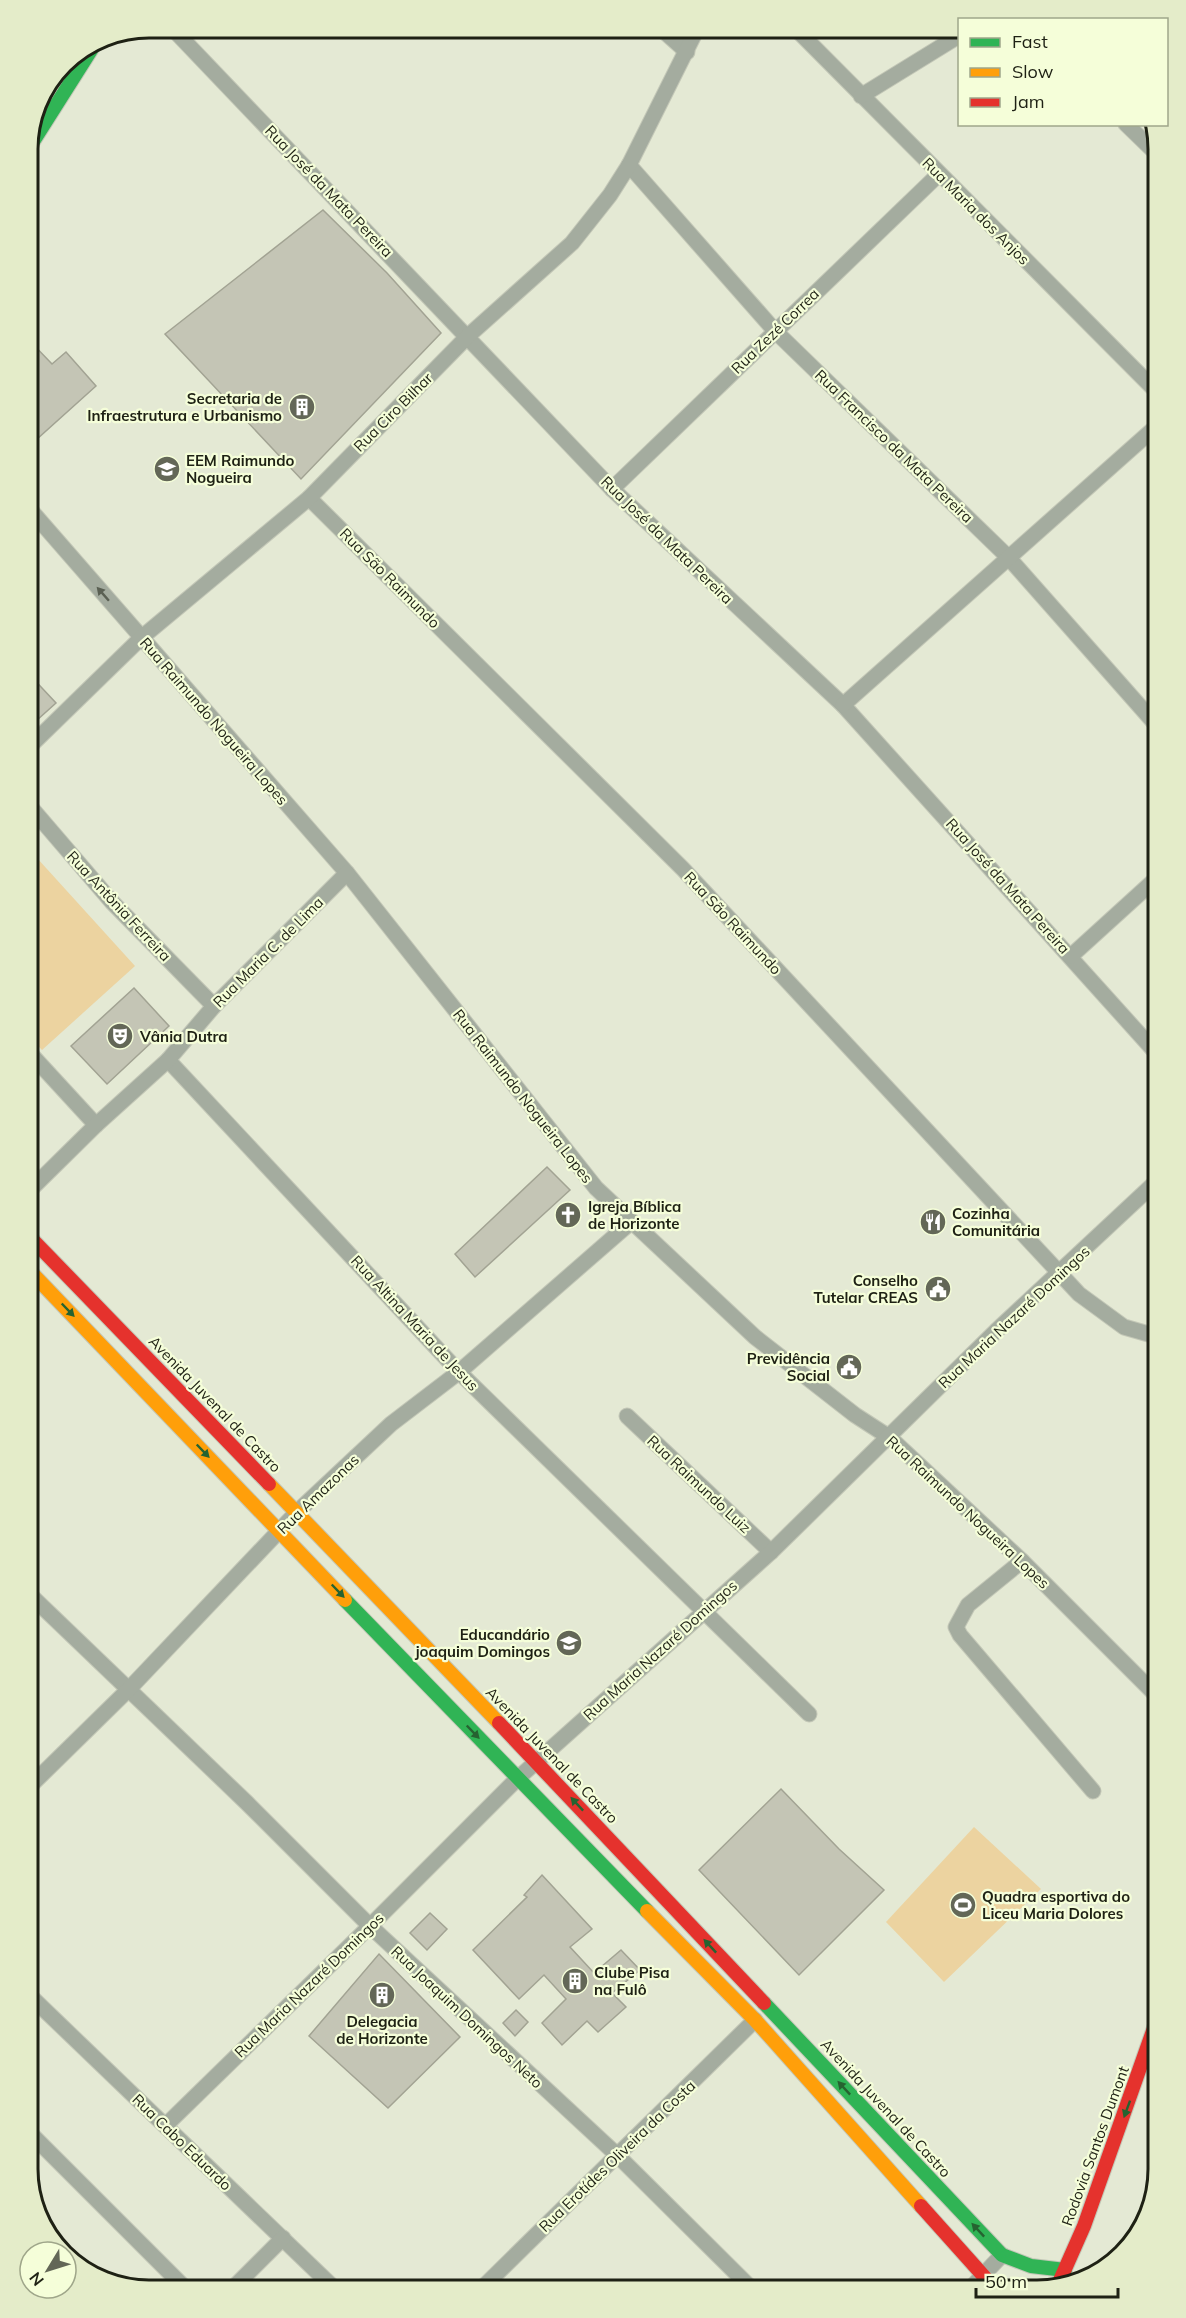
<svg xmlns="http://www.w3.org/2000/svg" width="1186" height="2318" viewBox="0 0 1186 2318" font-family="Mulish,sans-serif">
<rect width="100%" height="100%" fill="#e4e9d4"/>
<g fill="#ecd3a0">
<path d="M27,847l108,119 -93,84 -15,-16z"/>
<path d="M974,1827l67,62 -97,93 -58,-60z"/>
</g>
<g fill="#c4c5b5" stroke="#a2a393" stroke-width="1.5">
<path d="M323,210l64,63 54,60 -140,146 -136,-145z"/>
<path d="M27,338l25,26 14,-12 30,34 -69,62z"/>
<path d="M27,672l29,31 -29,26z"/>
<path d="M134,988l35,38 -62,58 -36,-38z"/>
<path d="M547,1167l23,23 -95,87 -20,-23z"/>
<path d="M781,1789l58,60 45,41 -85,85 -100,-105z"/>
<path d="M542,1875l50,54 -22,18 24,26 27,-23 19,20 -28,23 14,14 -28,25 -11,-11 -25,24 -20,-22 24,-24 -22,-24 -25,24 -46,-49 54,-53 -3,-2z"/>
<path d="M430,1913l17,16 -20,21 -17,-17z"/>
<path d="M379,1954l81,83 -72,71 -79,-72z"/>
<path d="M516,2010l12,12 -13,14 -12,-13z"/>
</g>
<g fill="none" stroke-linecap="round" stroke-linejoin="round">
<defs>
<g id="street">
<path d="M171,27l441,462 231,216 316,351"/>
<path d="M659,27l28,25"/>
<path d="M794,27l365,367"/>
<path d="M861,96l99,-61"/>
<path d="M1126,124l33,32"/>
<path d="M629,165l146,166 233,226 151,171"/>
<path d="M612,489l327,-315"/>
<path d="M309,498l374,371 396,425 45,33 35,10"/>
<path d="M27,506l320,367 249,315 159,149 100,78 34,22 133,124 137,137"/>
<path d="M843,705l316,-281"/>
<path d="M27,749l114,-111 168,-140 159,-162 104,-93 38,-48 19,-30 69,-138"/>
<path d="M27,803l85,99 102,104"/>
<path d="M1071,956l88,-80"/>
<path d="M27,1050l69,75"/>
<path d="M168,1060l291,312 350,342"/>
<path d="M27,1193l69,-68 72,-65 46,-54 133,-133"/>
<path d="M627,1416l144,136"/>
<path d="M1022,1561l-54,44 -12,22 4,8 133,156"/>
<path d="M27,1592l220,211 123,123 247,229 137,136"/>
<path d="M27,1789l102,-100 168,-177 94,-88 68,-52 172,-150"/>
<path d="M27,1993l310,298"/>
<path d="M166,2125l204,-199 147,-147 254,-227 225,-221 163,-152"/>
<path d="M27,2130l161,161"/>
<path d="M230,2291l53,-53"/>
<path d="M479,2291l276,-271"/>
<path d="M968,2291l34,-36"/>
</g>
<g id="fast">
<path d="M27,151l71,-112"/>
<path d="M345,1600l302,311"/>
<path d="M764,2003l238,252 29,11 34,4"/>
</g>
<g id="slow">
<path d="M27,1268l318,332"/>
<path d="M269,1484l230,239"/>
<path d="M647,1911l108,109 166,186"/>
</g>
<g id="jam">
<path d="M27,1234l242,250"/>
<path d="M499,1723l265,280"/>
<path d="M921,2206l76,85"/>
<path d="M1057,2287l27,-61 75,-212"/>
</g>
</defs>
<use href="#street" stroke="#c3c7b7" stroke-width="17"/>
<use href="#fast" stroke="#c3c7b7" stroke-width="16"/>
<use href="#slow" stroke="#c3c7b7" stroke-width="16"/>
<use href="#jam" stroke="#c3c7b7" stroke-width="16"/>
<use href="#street" stroke="#a4ac9f" stroke-width="15"/>
<use href="#fast" stroke="#30b455" stroke-width="14"/>
<use href="#slow" stroke="#ff9f0a" stroke-width="14"/>
<use href="#jam" stroke="#e5322d" stroke-width="14"/>
</g>
<defs><path id="oneway-solid" d="M-6-.8H1V-3.2L6.5 0L1 3.2V.8H-6Z" transform="scale(1.5)"/></defs>
<use fill="#5a6053" href="#oneway-solid" transform="translate(103 594) rotate(-131)"/>
<g fill="#266331">
<use href="#oneway-solid" transform="translate(68 1310) rotate(46)"/>
<use href="#oneway-solid" transform="translate(203 1451) rotate(46)"/>
<use href="#oneway-solid" transform="translate(338 1591) rotate(46)"/>
<use href="#oneway-solid" transform="translate(473 1732) rotate(46)"/>
<use href="#oneway-solid" transform="translate(577 1804) rotate(-133)"/>
<use href="#oneway-solid" transform="translate(710 1946) rotate(-133)"/>
<use href="#oneway-solid" transform="translate(844 2088) rotate(-133)"/>
<use href="#oneway-solid" transform="translate(1127 2109) rotate(110)"/>
<use href="#oneway-solid" transform="translate(978 2230) rotate(-133)"/>
</g>
<defs>
<symbol id="building-disc" viewBox="-11 -11 22 22"><circle r="9.5" fill="#636757" stroke="#f5fed9"/><path d="M-4-6H4V6H1V3H-1V6H-4ZM-2.5-4.3h1.7v1.8h-1.7ZM.8-4.3h1.7v1.8H.8ZM-2.5-1h1.7V.8h-1.7ZM.8-1h1.7V.8H.8Z" fill="#fff"/></symbol>
<symbol id="school-disc" viewBox="-11 -11 22 22"><circle r="9.5" fill="#636757" stroke="#f5fed9"/><path d="M0-5L7-2L0 1L-7-2ZM-4 1L0 2.5L4 1V4Q0 6-4 4Z" fill="#fff"/></symbol>
<symbol id="theatre-disc" viewBox="-11 -11 22 22"><circle r="9.5" fill="#636757" stroke="#f5fed9"/><path d="M-5-5.5Q0-4 5-5.5V0Q5 5 0 6Q-5 5-5 0ZM-3.3-2.5H-1v1.5H-3.3ZM1-2.5H3.3v1.5H1ZM-2.8 1Q0 5.5 2.8 1Z" fill="#fff"/></symbol>
<symbol id="church-disc" viewBox="-11 -11 22 22"><circle r="9.5" fill="#636757" stroke="#f5fed9"/><path d="M-1.2-6h2.4v3.5h3.3v2.4h-3.3V6h-2.4V-.1h-3.3v-2.4h3.3Z" fill="#fff"/></symbol>
<symbol id="restaurant-disc" viewBox="-11 -11 22 22"><circle r="9.5" fill="#636757" stroke="#f5fed9"/><path d="M-5-6h1v4h1v-4h1v4h1v-4h1v5L-1.5 .5V6h-2V.5L-5-1ZM5-6V6H3V1.5H1.5Q1.5-4 5-6Z" fill="#fff"/></symbol>
<symbol id="civic-disc" viewBox="-11 -11 22 22"><circle r="9.5" fill="#636757" stroke="#f5fed9"/><path d="M-.6-6.5H3V-4.5H.6V-3L4-1V1h2V6H-6V1h2V-1L-.6-3ZM-1.2 2.5V6h2.4V2.5Z" fill="#fff"/></symbol>
<symbol id="stadium-disc" viewBox="-11 -11 22 22"><circle r="9.5" fill="#636757" stroke="#f5fed9"/><path d="M0-5a6.5 5 0 1 0 0 10a6.5 5 0 1 0 0-10ZM-3.5-1.8h7v3.6h-7Z" fill="#fff"/></symbol>
</defs>
<g fill-rule="evenodd">
<use href="#building-disc" x="287" y="392" width="30" height="30"/>
<use href="#school-disc" x="152" y="454" width="30" height="30"/>
<use href="#theatre-disc" x="105" y="1021" width="30" height="30"/>
<use href="#church-disc" x="553" y="1200" width="30" height="30"/>
<use href="#restaurant-disc" x="918" y="1207" width="30" height="30"/>
<use href="#civic-disc" x="923" y="1274" width="30" height="30"/>
<use href="#civic-disc" x="834" y="1352" width="30" height="30"/>
<use href="#school-disc" x="554" y="1628" width="30" height="30"/>
<use href="#stadium-disc" x="948" y="1890" width="30" height="30"/>
<use href="#building-disc" x="560" y="1966" width="30" height="30"/>
<use href="#building-disc" x="367" y="1980" width="30" height="30"/>
</g>
<g text-anchor="middle" dominant-baseline="central" stroke-width="4.5" stroke-linejoin="round" paint-order="stroke">
<g font-size="15" fill="#1e2114" stroke="#f5fed9">
<text transform="translate(329 191) rotate(46)">Rua José da Mata Pereira</text>
<text transform="translate(976 211) rotate(45)">Rua Maria dos Anjos</text>
<text transform="translate(775 331) rotate(-44)">Rua Zezé Correa</text>
<text transform="translate(393 412) rotate(-45)">Rua Ciro Bilhar</text>
<text transform="translate(894 446) rotate(44)">Rua Francisco da Mata Pereira</text>
<text transform="translate(667 540) rotate(44)">Rua José da Mata Pereira</text>
<text transform="translate(390 578) rotate(45)">Rua São Raimundo</text>
<text transform="translate(214 721) rotate(49)">Rua Raimundo Nogueira Lopes</text>
<text transform="translate(1008 886) rotate(48)">Rua José da Mata Pereira</text>
<text transform="translate(119 906) rotate(47)">Rua Antônia Ferreira</text>
<text transform="translate(733 923) rotate(47)">Rua São Raimundo</text>
<text transform="translate(268 952) rotate(-45)">Rua Maria C. de Lima</text>
<text transform="translate(523 1096) rotate(52)">Rua Raimundo Nogueira Lopes</text>
<text transform="translate(1014 1317) rotate(-43)">Rua Maria Nazaré Domingos</text>
<text transform="translate(415 1323) rotate(47)">Rua Altina Maria de Jesus</text>
<text transform="translate(215 1404) rotate(46)">Avenida Juvenal de Castro</text>
<text transform="translate(699 1484) rotate(43)">Rua Raimundo Luiz</text>
<text transform="translate(318 1494) rotate(-44)">Rua Amazonas</text>
<text transform="translate(968 1512) rotate(43)">Rua Raimundo Nogueira Lopes</text>
<text transform="translate(660 1650) rotate(-42)">Rua Maria Nazaré Domingos</text>
<text transform="translate(552 1755) rotate(46)">Avenida Juvenal de Castro</text>
<text transform="translate(309 1985) rotate(-44)">Rua Maria Nazaré Domingos</text>
<text transform="translate(467 2017) rotate(43)">Rua Joaquim Domingos Neto</text>
<text transform="translate(886 2108) rotate(47)">Avenida Juvenal de Castro</text>
<text transform="translate(182 2142) rotate(44)">Rua Cabo Eduardo</text>
<text transform="translate(1095 2146) rotate(-70)">Rodovia Santos Dumont</text>
<text transform="translate(617 2156) rotate(-44)">Rua Erotídes Oliveira da Costa</text>
</g>
<g font-size="15" font-weight="bold" fill="#1e2114" stroke="#f5fed9" text-anchor="start">
<text x="282" y="398" text-anchor="end">Secretaria de<tspan x="282" dy="17">Infraestrutura e Urbanismo</tspan></text>
<text x="186" y="460">EEM Raimundo<tspan x="186" dy="17">Nogueira</tspan></text>
<text x="140" y="1036">Vânia Dutra</text>
<text x="588" y="1206">Igreja Bíblica<tspan x="588" dy="17">de Horizonte</tspan></text>
<text x="952" y="1213">Cozinha<tspan x="952" dy="17">Comunitária</tspan></text>
<text x="918" y="1280" text-anchor="end">Conselho<tspan x="918" dy="17">Tutelar CREAS</tspan></text>
<text x="830" y="1358" text-anchor="end">Previdência<tspan x="830" dy="17">Social</tspan></text>
<text x="550" y="1634" text-anchor="end">Educandário<tspan x="550" dy="17">joaquim Domingos</tspan></text>
<text x="982" y="1896">Quadra esportiva do<tspan x="982" dy="17">Liceu Maria Dolores</tspan></text>
<text x="594" y="1972">Clube Pisa<tspan x="594" dy="17">na Fulô</tspan></text>
<text x="382" y="2021" text-anchor="middle">Delegacia<tspan x="382" dy="17">de Horizonte</tspan></text>
</g>
</g>
<path d="M0 0H1186V2318H0ZM149 38H1037A111 111 0 0 1 1148 149V2169A111 111 0 0 1 1037 2280H149A111 111 0 0 1 38 2169V149A111 111 0 0 1 149 38Z" fill="#e4ecc9" fill-rule="evenodd"/>
<path fill="none" stroke="#1e2114" stroke-width="3" d="M149 38H1037A111 111 0 0 1 1148 149V2169A111 111 0 0 1 1037 2280H149A111 111 0 0 1 38 2169V149A111 111 0 0 1 149 38Z"/>
<rect x="958" y="18" width="210" height="108" fill="#f5fed9" stroke="#9fa68a" stroke-width="1.5"/>
<rect x="970" y="38" width="30" height="9" fill="#30b455" stroke="#9fa68a" stroke-width="1.5"/>
<text x="1012" y="48" font-size="18" fill="#1e2114">Fast</text>
<rect x="970" y="68" width="30" height="9" fill="#ff9f0a" stroke="#9fa68a" stroke-width="1.5"/>
<text x="1012" y="78" font-size="18" fill="#1e2114">Slow</text>
<rect x="970" y="98" width="30" height="9" fill="#e5322d" stroke="#9fa68a" stroke-width="1.5"/>
<text x="1012" y="108" font-size="18" fill="#1e2114">Jam</text>
<g transform="translate(48 2270) rotate(232)"><circle r="28" fill="#f5fed9" stroke="#9fa68a" stroke-width="1.5"/>
<path d="M0-4.5L10 22L0 15L-10 22Z" fill="#636757"/>
<text y="-9" font-size="16" font-weight="bold" text-anchor="middle" fill="#1e2114">N</text>
</g>
<path d="M976 2288v9h142v-9" fill="none" stroke="#1e2114" stroke-width="3"/>
<text x="985" y="2288" font-size="18" fill="#1e2114" stroke="#f5fed9" stroke-width="4.5" paint-order="stroke">50 m</text>
</svg>
